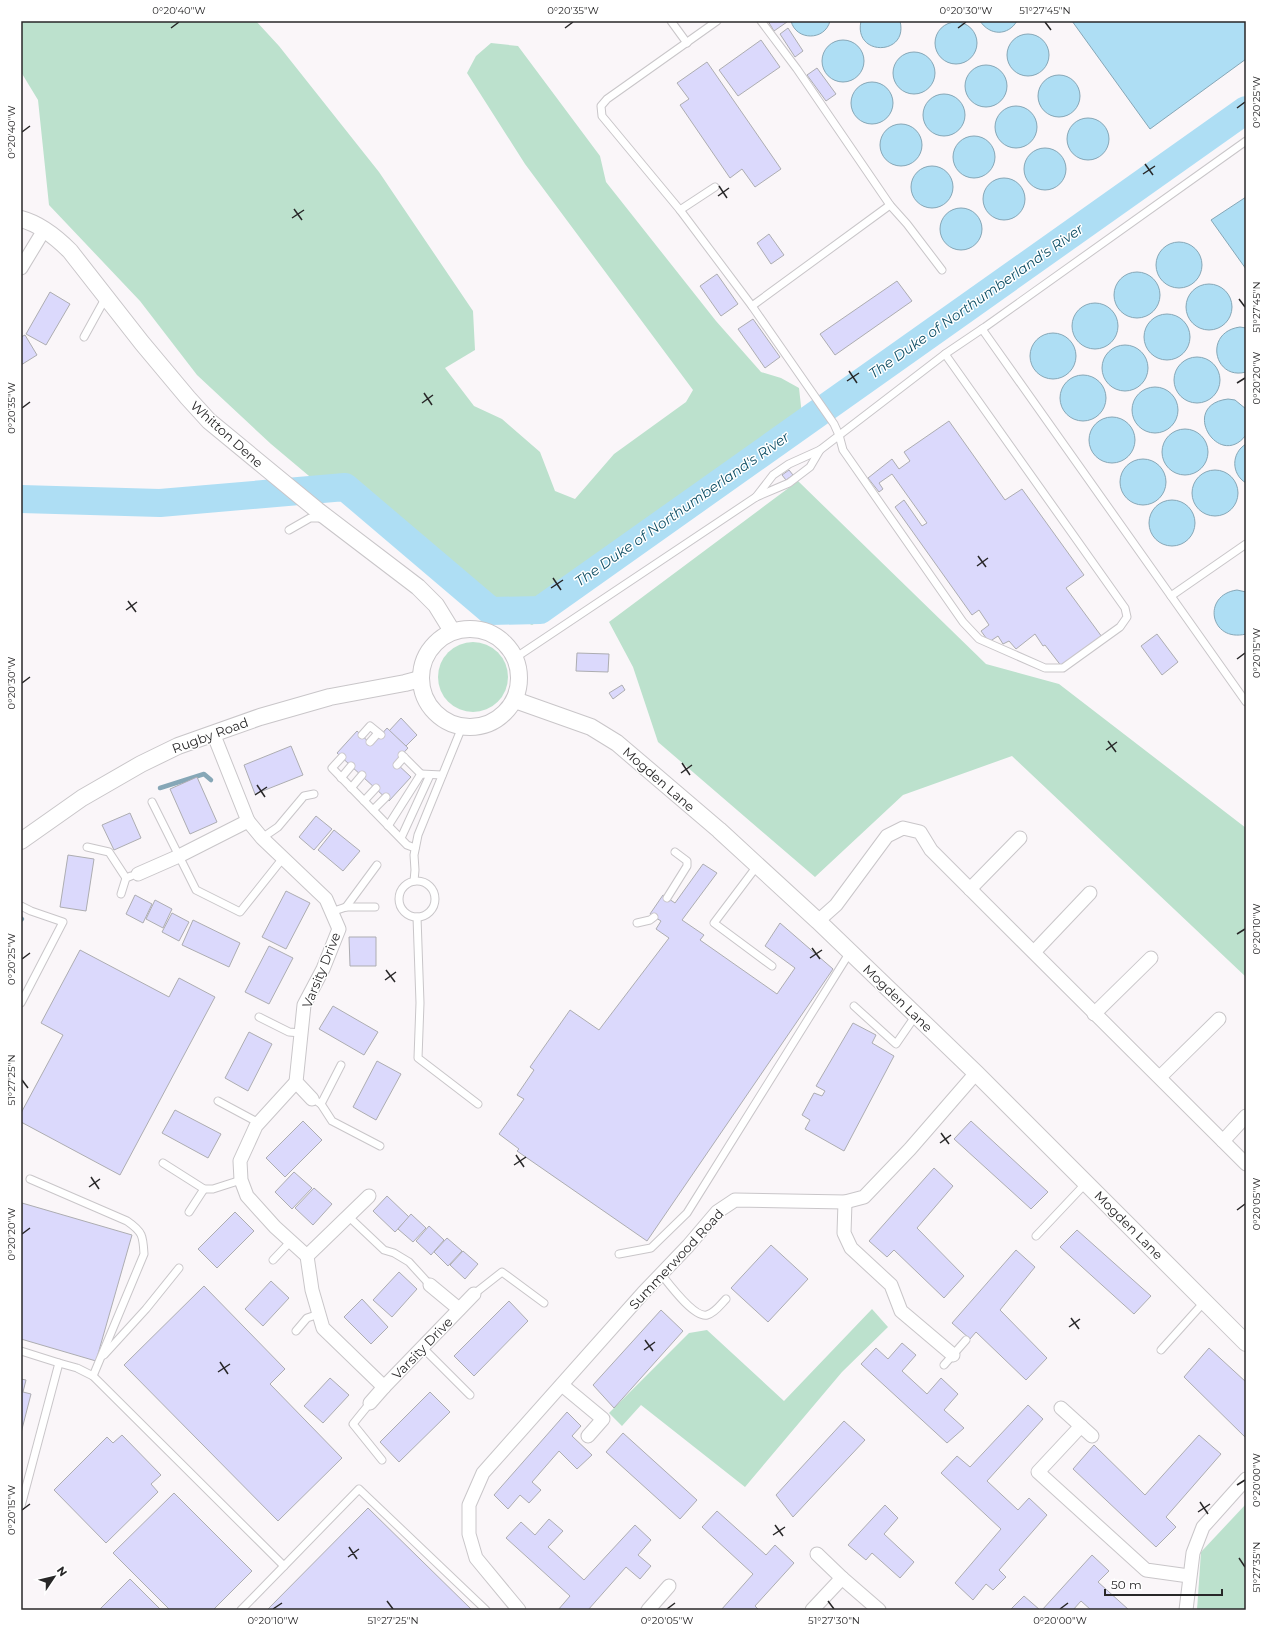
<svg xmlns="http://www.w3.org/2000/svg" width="1267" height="1631" viewBox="0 0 1267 1631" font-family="Montserrat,sans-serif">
<rect width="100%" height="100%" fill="#faf6f9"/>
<g fill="#bce1cd">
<path d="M21,21h235l23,25 100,126 94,139 2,39 -30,18 29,38 28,13 38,33 15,39 20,8 39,-45 72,-52 7,-12 -168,-226 -58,-91 9,-17 15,-13 27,3 82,110 6,26 110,139 45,51 20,6 18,10 3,27 -130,94 -101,69 -9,29 -30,18 -70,-30 -85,-71 -62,-43 -44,-37 -74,-69 -57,-74 -91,-96 -11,-105 -17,-28z"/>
<path d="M798,481l188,183 73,20 187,144v149l-234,-221 -109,39 -88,82 -157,-135 -25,-75 -24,-45z"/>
<circle cx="473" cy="677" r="35"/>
<path d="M872,1309l16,18 -46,45 -97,115 -104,-82 -19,21 -13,-13 80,-80 18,-3 77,71z"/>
<path d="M1246,1504v106h-49l4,-58z"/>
</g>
<g fill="#aedef4" stroke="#86a7b7">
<path d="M791,21h39c-5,20 -34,20 -39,0z"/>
<path d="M861,21h39c9,35 -47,36 -39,0z"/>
<path d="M980,21h37c-9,15 -27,15 -37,0z"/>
<path d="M1072,21h174v38l-96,70z"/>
<circle cx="956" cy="43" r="21"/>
<circle cx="1028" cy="55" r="21"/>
<circle cx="843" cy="61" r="21"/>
<circle cx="914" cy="73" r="21"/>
<circle cx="986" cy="86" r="21"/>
<circle cx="1059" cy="96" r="21"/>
<circle cx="872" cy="103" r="21"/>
<circle cx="944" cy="115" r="21"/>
<circle cx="1016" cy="127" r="21"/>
<circle cx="1088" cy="139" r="21"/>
<circle cx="901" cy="145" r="21"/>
<circle cx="974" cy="157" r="21"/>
<circle cx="1045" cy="169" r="21"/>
<circle cx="932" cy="187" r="21"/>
<circle cx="1004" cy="199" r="21"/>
<path d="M1246,197v72l-35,-49z"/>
<circle cx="961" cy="229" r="21"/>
<circle cx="1179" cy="265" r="23"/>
<circle cx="1137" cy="295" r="23"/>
<circle cx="1209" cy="307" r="23"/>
<circle cx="1095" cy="326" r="23"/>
<circle cx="1167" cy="337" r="23"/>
<path d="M1240,327l6,1v44c-32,9 -43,-40 -6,-45z"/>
<circle cx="1053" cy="356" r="23"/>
<circle cx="1125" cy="368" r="23"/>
<circle cx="1197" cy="380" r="23"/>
<circle cx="1083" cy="398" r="23"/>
<circle cx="1155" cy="410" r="23"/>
<path d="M1228,399l7,1 11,9v26c-27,36 -68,-30 -18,-36z"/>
<circle cx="1112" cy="440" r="23"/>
<circle cx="1185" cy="452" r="23"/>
<path d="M1246,444v39c-15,-9 -15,-30 0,-39z"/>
<circle cx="1143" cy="482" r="23"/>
<circle cx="1215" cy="493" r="23"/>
<circle cx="1172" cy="523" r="23"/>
<path d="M1237,590l9,2v42c-36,9 -45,-39 -9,-44z"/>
</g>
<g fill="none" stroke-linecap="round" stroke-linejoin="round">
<g stroke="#86a7b7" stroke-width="4.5">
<path d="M160,788l44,-14 7,6"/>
<path d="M21,920l1,-1"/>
</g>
<path stroke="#aedef4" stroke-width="28" d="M21,499l139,4 185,-16 146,124 49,-1 706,-500"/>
</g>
<g fill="#dbd9fc" stroke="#adadb1">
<path d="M768,21h18l1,1 -13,9z"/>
<path d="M788,28l15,23 -8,6 -15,-23z"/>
<path d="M761,40l19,27 -42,29 -19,-26z"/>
<path d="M707,62l74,107 -26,18 -13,-18 -12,9 -50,-73 9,-6 -12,-16z"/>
<path d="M817,68l19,26 -10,7 -19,-26z"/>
<path d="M769,234l15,21 -13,9 -14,-21z"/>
<path d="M717,274l21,30 -17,12 -21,-30z"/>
<path d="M897,281l15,20 -77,54 -15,-21z"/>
<path d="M50,292l20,12 -24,41 -20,-11z"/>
<path d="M753,319l27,38 -15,11 -27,-39z"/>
<path d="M25,335l12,20 -16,10v-28z"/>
<path d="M949,421l56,79 17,-11 62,86 -18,13 36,49 -40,30 -17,-22 -2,1 -8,-12 -19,15 -7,-8 -6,3 -5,-8 -9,6 -8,-11 8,-6 -10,-15 -7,5 -77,-108 9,-7 18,26 5,-3 -35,-49 -13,9 4,6 -4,3 -11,-14 24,-19 7,10 11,-8 -6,-9z"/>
<path d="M789,470l4,5 -7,5 -4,-5z"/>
<path d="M1157,634l21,28 -16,13 -21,-29z"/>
<path d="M577,653l32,1 -1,18 -32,-1z"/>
<path d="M622,685l3,5 -12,9 -4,-6z"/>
<path d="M401,718l16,17 -11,11 -17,-15z"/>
<path d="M387,728l21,20 -13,14 16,15 -22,24 -52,-48 20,-22 15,14z"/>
<path d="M291,746l12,29 -48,19 -11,-29z"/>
<path d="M197,777l20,45 -27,12 -20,-45z"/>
<path d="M130,813l11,25 -27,12 -12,-25z"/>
<path d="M316,816l16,13 -18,21 -15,-13z"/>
<path d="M334,830l26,21 -17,20 -25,-21z"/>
<path d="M68,855l26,4 -8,52 -26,-4z"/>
<path d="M703,864l14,9 -35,47 22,15 -4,5 77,54 18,-26 -30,-22 15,-23 53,46 -186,272 -130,-90 2,-2 -20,-15 25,-35 -7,-4 17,-25 -4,-3 40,-57 29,20 70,-92 -13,-9 5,-8 -11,-7 13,-19 12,8z"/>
<path d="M286,891l24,12 -24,46 -24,-12z"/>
<path d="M135,895l17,9 -9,19 -17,-9z"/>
<path d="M155,900l17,9 -9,19 -17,-9z"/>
<path d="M172,913l17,9 -10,19 -17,-9z"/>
<path d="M193,920l47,23 -11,24 -47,-22z"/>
<path d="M349,937h27v29h-26z"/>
<path d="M269,946l24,12 -24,46 -24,-12z"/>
<path d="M80,950l89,47 10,-19 36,19 -95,178 -99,-53v-9l42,-78 -22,-12z"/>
<path d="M333,1006l45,26 -14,23 -45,-26z"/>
<path d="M853,1023l23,12 -4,8 22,13 -50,95 -39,-22 5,-9 -8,-5 12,-22 8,3 3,-5 -9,-5z"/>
<path d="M249,1032l23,12 -24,47 -23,-13z"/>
<path d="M377,1061l24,13 -25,46 -23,-13z"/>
<path d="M175,1110l46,24 -13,24 -46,-25z"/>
<path d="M303,1121l19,19 -37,37 -19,-19z"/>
<path d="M971,1121l77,71 -17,17 -77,-70z"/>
<path d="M934,1168l19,18 -36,42 47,48 -20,22 -50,-48 -7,7 -18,-16z"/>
<path d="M294,1172l18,16 -20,21 -17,-17z"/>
<path d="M314,1188l18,16 -19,21 -18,-17z"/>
<path d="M387,1196l22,21 -14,15 -22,-21z"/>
<path d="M22,1203l110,32 -36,126 -75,-22z"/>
<path d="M235,1212l19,19 -37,37 -19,-19z"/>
<path d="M411,1214l15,14 -13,14 -15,-13z"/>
<path d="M429,1226l15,14 -13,15 -15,-14z"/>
<path d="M1077,1230l74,66 -17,18 -74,-67z"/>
<path d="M447,1238l15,13 -14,15 -14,-14z"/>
<path d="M771,1245l37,34 -40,43 -37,-34z"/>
<path d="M1016,1250l19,17 -35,43 47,48 -21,22 -50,-48 -6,7 -18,-16z"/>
<path d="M463,1251l15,13 -13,15 -15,-14z"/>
<path d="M399,1272l18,17 -25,28 -19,-17z"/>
<path d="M271,1281l18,17 -26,28 -18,-17z"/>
<path d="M204,1286l81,83 -15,15 72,74 -64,63 -154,-156z"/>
<path d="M362,1299l26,28 -17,17 -27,-27z"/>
<path d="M509,1301l19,20 -54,55 -20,-20z"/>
<path d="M661,1310l22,21 -69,77 -21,-23z"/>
<path d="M902,1343l14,12 -14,16 25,23 14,-16 17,16 -14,16 20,18 -17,15 -86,-79 15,-16 12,11z"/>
<path d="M1209,1348l37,34v56l-62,-61z"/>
<path d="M330,1378l19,17 -26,28 -19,-17z"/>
<path d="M21,1379l5,1 -3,12 8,2 -10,39z"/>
<path d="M430,1392l20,20 -51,50 -19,-20z"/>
<path d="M1028,1405l15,14 -56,62 31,29 11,-12 18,17 -48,55 7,7 -13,13 -7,-6 -13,16 -18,-17 46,-54 -60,-56 16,-17 13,11z"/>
<path d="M567,1412l14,14 -9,10 20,19 -15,14 -18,-18 -27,31 9,8 -12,13 -9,-8 -12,14 -14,-14z"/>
<path d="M844,1421l21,19 -72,77 -17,-22z"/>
<path d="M623,1433l74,67 -17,19 -74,-67z"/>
<path d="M122,1435l39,40 -10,9 7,8 -52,51 -52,-53 53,-53 6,6z"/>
<path d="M1199,1435l22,19 -55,63 10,10 -20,20 -83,-78 21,-24 51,50z"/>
<path d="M174,1493l78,78 -39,39h-43l-57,-57z"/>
<path d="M885,1505l13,13 -14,16 30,28 -14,16 -28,-25 -6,7 -18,-15z"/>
<path d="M368,1508l104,102h-205z"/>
<path d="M717,1511l49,44 9,-10 19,18 -39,43 4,4h-38l32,-36 -51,-47z"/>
<path d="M549,1519l14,12 -15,16 36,33 51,-55 16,15 -13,15 13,11 -11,13 -14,-12 -38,43h-30l12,-14 -64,-58 15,-16 14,13z"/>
<path d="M1092,1555l17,16 -11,11 31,28h-38l-10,-9 -8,9h-31z"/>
<path d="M130,1579l31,31h-62z"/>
<path d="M1024,1596l16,14 -29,-1z"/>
</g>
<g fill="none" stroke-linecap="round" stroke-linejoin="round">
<defs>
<g id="service">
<path d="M671,21l16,22"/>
<path d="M717,21l-110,78 -6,7 1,10 78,94 72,96 82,118 5,11 4,15 120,172 16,17 66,29h18l57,-41 7,-10 -2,-9 -180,-254"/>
<path d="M761,21l36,48 93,136 17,19 35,46"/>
<path d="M680,210l35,-23"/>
<path d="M752,306l138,-101"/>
<path d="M982,329l189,267"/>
<path d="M84,337l22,-40"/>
<path d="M756,497l17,-22 16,-11 31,-14 125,-96 40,-27 261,-186"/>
<path d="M289,530l21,-12h13"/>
<path d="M1246,544l-75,52 75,106"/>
<path d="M515,658l241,-161 33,-14 21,-16 10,-17"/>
<path d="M362,735l8,-9 11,9"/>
<path d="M370,742l8,-9"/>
<path d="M402,755l19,19"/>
<path d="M342,757l-10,11 75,77 8,3"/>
<path d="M397,765l7,-8"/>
<path d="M341,778l10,-12"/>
<path d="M351,788l11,-13"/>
<path d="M364,801l12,-13"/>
<path d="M152,802l44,88 44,22 43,-54"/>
<path d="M373,810l13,-13"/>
<path d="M388,826l33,-52 21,1"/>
<path d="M262,838l16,-11 26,-31 10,-2"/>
<path d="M401,838l29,-63"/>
<path d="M87,847l22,5 17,26"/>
<path d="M757,866l-43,57 58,43"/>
<path d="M414,881l1,-11 -1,-15 4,-20 44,-108"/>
<circle cx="417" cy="899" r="18"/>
<path d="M121,894l5,-16 5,-2"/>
<path d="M667,898l20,-32v-5l-12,-9"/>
<path d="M21,906l10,5 32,11 -42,81"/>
<path d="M346,907l31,-42"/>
<path d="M331,912l15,-5h29"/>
<path d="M417,917l3,86 -2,55 60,46"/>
<path d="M637,923l13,-3 4,-3"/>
<path d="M854,1006l42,38 20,-29"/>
<path d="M259,1017l30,15 12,1"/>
<path d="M218,1101l41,22"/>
<path d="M318,1102l3,2 20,-39"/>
<path d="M321,1104l11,17 48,25"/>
<path d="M163,1163l41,26h9l28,-9"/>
<path d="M30,1179l97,42c16,11 16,15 17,33l-51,122"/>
<path d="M189,1212l15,-23"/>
<path d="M348,1216l36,34 10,3 15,9 21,23"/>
<path d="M1036,1236l50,-53"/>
<path d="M619,1254l32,-6 36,-35 163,-261"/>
<path d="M273,1260l18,-19"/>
<path d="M661,1274c8,10 33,44 46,41 8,-2 14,-11 19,-16"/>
<path d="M474,1294l28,-22 42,31"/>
<path d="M296,1331l11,-13 12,-4"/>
<path d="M423,1348l47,47"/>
<path d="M1161,1350l44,-49"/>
<path d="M21,1351l38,12 -38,143"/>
<path d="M104,1355l42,-46 33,-41"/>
<path d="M59,1363l18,5 16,8 191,190 75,-77 127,121"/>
<path d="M944,1365l22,-25"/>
<path d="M370,1403l-17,21 29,36"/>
<path d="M241,1610l43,-44"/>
</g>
<g id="minor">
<path d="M21,268l23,-38"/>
<path d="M248,821l14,17 64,61 13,30 -16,40 -19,36 -8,77 16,17"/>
<path d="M138,874l41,-18 69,-35 -35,-88"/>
<path d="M970,889l50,-51"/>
<path d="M818,921l18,-16 51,-69 16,-8 17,4 11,18 39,39 276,275"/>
<path d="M1034,952l56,-59"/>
<path d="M1094,1014l57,-56"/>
<path d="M1160,1077l59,-58"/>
<path d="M296,1082l-40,44 -16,35 1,19 6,16 28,31 32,29 62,-60"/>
<path d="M1223,1141l23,-25"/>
<path d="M845,1202l-1,31 7,15 40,37 10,26 52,44"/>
<path d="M307,1256l5,34 11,38 61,59 -14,16"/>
<path d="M430,1285l29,24"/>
<path d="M562,1385l41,34 -15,17"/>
<path d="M384,1387l90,-93"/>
<path d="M1061,1408l31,28"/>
<path d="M1081,1426l-43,46 108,98 43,6"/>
<path d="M842,1578l37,32"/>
<path d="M519,1610l-43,-52 -7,-24v-29l14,-32 160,-180 45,-47 29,-34 18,-12 110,2 19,-5 46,-48 66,-76"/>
<path d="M648,1610l21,-24"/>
<path d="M812,1610l30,-32 -25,-24"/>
<path d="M1186,1610l7,-57 10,-26 43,-48"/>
</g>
<g id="tertiary">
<path d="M21,219c19,5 35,18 49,32l72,92 46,55 21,23 108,89 101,77 18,18 16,26"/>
<circle cx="470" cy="678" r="49"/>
<path d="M515,700l76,27 26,16 102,87 99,91 158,152 270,270"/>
<path d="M21,841l61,-43 59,-34 37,-18 82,-29 70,-20 75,-14 15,-4"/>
</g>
</defs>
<use href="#service" stroke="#c9c6c9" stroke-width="9"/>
<use href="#minor" stroke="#c9c6c9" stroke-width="15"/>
<use href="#tertiary" stroke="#c9c6c9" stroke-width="18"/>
<use href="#service" stroke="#fff" stroke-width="7"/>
<use href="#minor" stroke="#fff" stroke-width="13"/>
<use href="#tertiary" stroke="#fff" stroke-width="16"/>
</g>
<path fill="none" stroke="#282728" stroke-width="1.5" d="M1045,22l6,8M171,28l8,-6M565,28l8,-6M958,28l8,-6M1237,108l8,-6M22,132l8,-6M1145,164l8,11M1143,174l12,-8M719,186l8,12M718,196l11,-8M294,209l8,11M292,218l12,-8M1239,299l6,8M849,371l8,12M847,381l12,-8M1237,383l8,-5M424,393l8,12M422,403l11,-8M22,408l8,-6M978,556l8,11M977,566l11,-8M553,578l8,12M551,588l12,-8M128,601l8,11M126,610l11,-8M1237,659l8,-6M22,683l8,-6M1108,741l8,11M1106,750l11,-8M682,763l8,12M681,773l11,-8M257,785l8,12M255,795l12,-8M1237,934l8,-5M812,948l8,11M810,958l12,-8M22,959l8,-6M386,970l9,12M385,980l11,-8M22,1080l6,8M941,1133l8,11M940,1143l11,-8M516,1155l8,12M514,1165l12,-8M91,1177l8,12M89,1187l11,-8M1237,1210l8,-6M22,1234l8,-6M1071,1318l8,11M1069,1327l11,-8M645,1340l8,11M644,1350l11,-8M220,1362l8,12M218,1372l12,-8M1237,1485l8,-5M1200,1502l8,12M22,1510l8,-6M1198,1512l12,-8M775,1525l8,11M773,1535l12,-8M349,1547l8,12M348,1557l11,-8M1239,1558l6,9M387,1601l6,8M828,1601l6,8M273,1609l9,-6M667,1609l8,-6M1060,1609l8,-6"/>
<g text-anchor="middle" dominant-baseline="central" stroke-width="3" stroke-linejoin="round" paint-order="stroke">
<g font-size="13" fill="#282728" stroke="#fff">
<text transform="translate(227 434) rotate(42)">Whitton Dene</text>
<text transform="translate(210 735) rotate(-20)">Rugby Road</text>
<text transform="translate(659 779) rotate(41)">Mogden Lane</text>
<text transform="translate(321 970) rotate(-68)">Varsity Drive</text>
<text transform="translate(898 998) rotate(44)">Mogden Lane</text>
<text transform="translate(1129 1225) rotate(45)">Mogden Lane</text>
<text transform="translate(676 1259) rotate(-47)">Summerwood Road</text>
<text transform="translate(422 1348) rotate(-46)">Varsity Drive</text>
</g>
<g font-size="14" font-style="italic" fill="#0e4e64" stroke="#fff">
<text transform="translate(976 301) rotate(-35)">The Duke of Northumberland's River</text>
<text transform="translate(682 509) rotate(-35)">The Duke of Northumberland's River</text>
</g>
</g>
<rect width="1267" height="1631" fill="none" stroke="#ffffff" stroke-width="44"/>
<g transform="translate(54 1577) rotate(55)" stroke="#ffffff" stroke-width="3" paint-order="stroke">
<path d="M0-3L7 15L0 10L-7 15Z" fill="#282728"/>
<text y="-6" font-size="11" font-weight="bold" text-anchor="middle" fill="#282728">N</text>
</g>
<path d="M1105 1589v6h117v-6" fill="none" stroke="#282728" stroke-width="2"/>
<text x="1111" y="1589" font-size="12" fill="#282728" stroke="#ffffff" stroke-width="3" paint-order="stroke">50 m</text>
<rect x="22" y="22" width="1223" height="1587" fill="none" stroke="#282728" stroke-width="1.5"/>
<g font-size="10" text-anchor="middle" fill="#282728">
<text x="179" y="14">0°20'40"W</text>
<text x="573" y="14">0°20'35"W</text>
<text x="966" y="14">0°20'30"W</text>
<text x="1045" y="14">51°27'45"N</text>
<text transform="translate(1256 102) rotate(-90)" y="4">0°20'25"W</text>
<text transform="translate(11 132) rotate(-90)" y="4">0°20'40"W</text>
<text transform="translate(1256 307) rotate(-90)" y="4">51°27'45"N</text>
<text transform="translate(1256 378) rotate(-90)" y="4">0°20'20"W</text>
<text transform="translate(11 408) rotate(-90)" y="4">0°20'35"W</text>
<text transform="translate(1256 653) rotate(-90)" y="4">0°20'15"W</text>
<text transform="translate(11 683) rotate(-90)" y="4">0°20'30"W</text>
<text transform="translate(1256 929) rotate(-90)" y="4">0°20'10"W</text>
<text transform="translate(11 959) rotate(-90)" y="4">0°20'25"W</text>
<text transform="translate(11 1080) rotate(-90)" y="4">51°27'25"N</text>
<text transform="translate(1256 1204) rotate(-90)" y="4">0°20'05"W</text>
<text transform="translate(11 1234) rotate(-90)" y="4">0°20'20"W</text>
<text transform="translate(1256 1480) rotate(-90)" y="4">0°20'00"W</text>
<text transform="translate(11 1510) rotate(-90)" y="4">0°20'15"W</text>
<text transform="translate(1256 1567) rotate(-90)" y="4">51°27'35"N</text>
<text x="273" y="1624">0°20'10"W</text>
<text x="393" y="1624">51°27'25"N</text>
<text x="667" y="1624">0°20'05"W</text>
<text x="834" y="1624">51°27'30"N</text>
<text x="1060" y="1624">0°20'00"W</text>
</g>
</svg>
